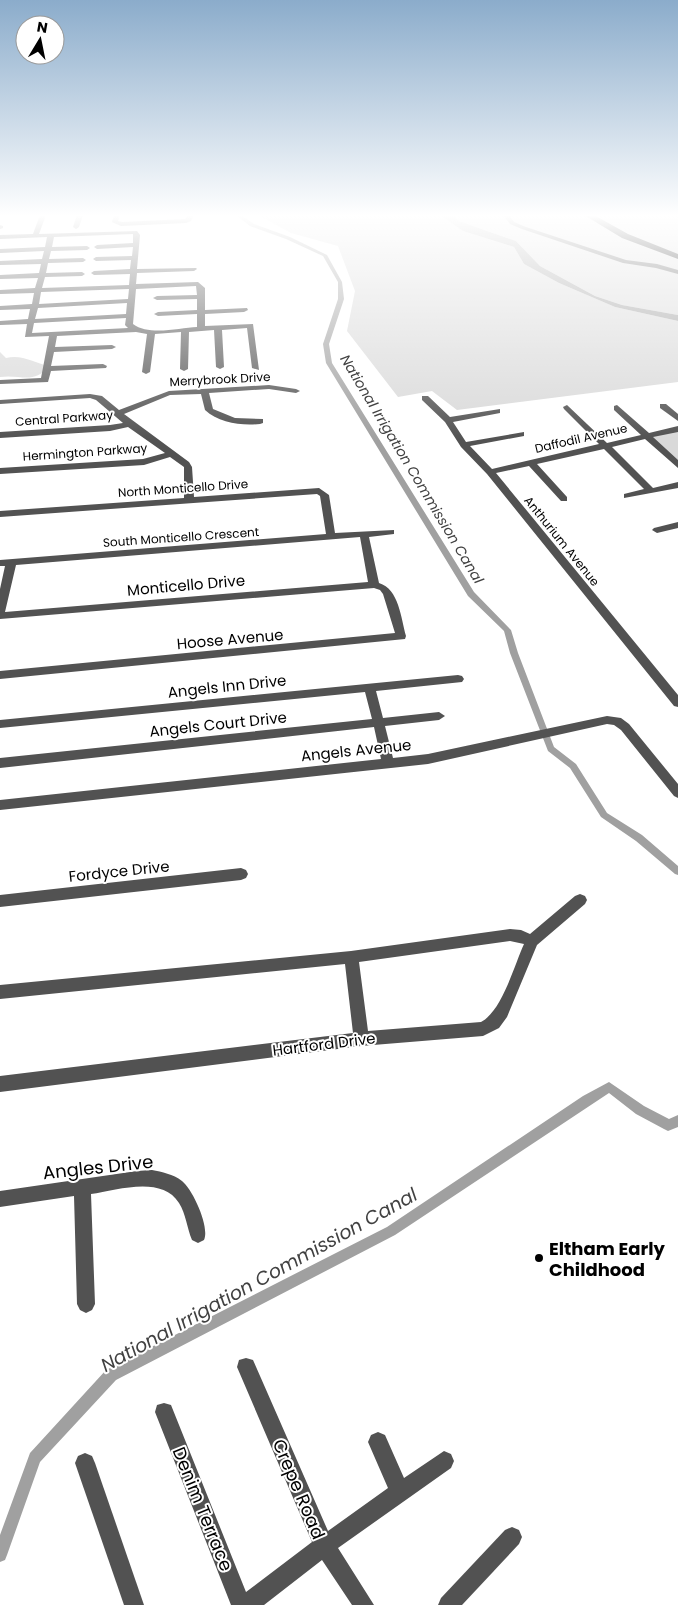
<svg xmlns="http://www.w3.org/2000/svg" width="678" height="1605" viewBox="0 0 678 1605" font-family="Poppins,sans-serif">
<rect width="100%" height="100%" fill="#fff"/>
<g fill="#d9d9d9">
<path d="M258,215h182l23,16 51,16 10,17 35,19 56,24 63,14v61l-221,28 -25,-19 -34,6 -51,-66 8,-40 -17,-45 -47,-13z"/>
<path d="M452,215h226v100l-56,-10 -27,-9 -55,-30 -24,-25 -57,-20z"/>
<path d="M0,352l6,6c16,-4 28,5 43,8 -15,19 -28,8 -49,11z"/>
<path d="M678,429v35l-31,-29z"/>
</g>
<path fill="#a0a0a0" d="M440,215h12l7,6 57,20 24,25 55,30 27,9 56,10v6l-63,-14 -56,-24 -35,-19 -10,-17 -51,-16z"/>
<g fill="none" stroke-linecap="round" stroke-linejoin="round">
<g fill="#a0a0a0" fill-rule="evenodd">
<path d="M236,215h5l13,9 36,13 37,18 15,27 2,17 -15,45 3,19 142,229 37,38 7,23 36,94 22,17 31,49 35,22 36,31v9l-3,-1 -39,-33 -35,-24 -31,-49 -22,-17 -38,-98 -6,-22 -36,-35 -142,-233 -3,-19 15,-45v-17l-15,-26 -37,-17 -36,-13z"/>
<path d="M609,1082l35,24 25,13 9,-4v12l-10,4 -4,-2 -28,-15 -27,-21 -214,142 -279,145 -76,82 -33,93 -2,5 -5,2v-27l30,-82 76,-83 281,-143 196,-131z"/>
</g>
<defs>
<path id="highway" d="M584,215h10l34,19 50,20v5l-56,-21z"/>
</defs>
<use href="#highway" stroke="#dbdbdb" stroke-width="2"/>
<g fill="#525252" fill-rule="evenodd">
<path d="M40,215h6l-7,19 98,-3 3,4 -3,34 59,-1 1,1 -3,2 -57,2 -1,11 62,-2 7,6v22l42,-2 1,2 -4,2 -39,2v12l48,-2 6,46 -7,-2 -5,-40 -25,2 2,37 -4,2 -4,-2 -2,-37 -25,2 -1,37 -4,2 -4,-2 1,-37 -26,2 -5,38 -4,2 -4,-2 5,-38 -11,-2 -79,4 -2,11 57,-2 4,2 -4,2 -58,3 -3,14 52,-2 4,2 -1,2 -55,3 -3,11 -48,2v-4l41,-2 8,-42 -24,1 2,-13 -27,1v-4l28,-2 2,-10 -30,1v-4l32,-2 2,-11 -34,1v-4l35,-2 3,-10 -38,1v-4l39,-2 2,-9 -41,1v-4l42,-2 2,-8 -44,2v-4l45,-2 2,-10 -47,2v-4l33,-1zM133,234v9l-36,2 -3,2 3,2 36,-2 -1,9 -36,1 -3,2 3,2 35,-1 -1,9 -36,2 -3,2 3,2 36,-1 -1,11 -87,3 3,-11 37,-1 3,-2 -3,-2 -36,1 2,-10 35,-1 3,-2 -3,-2 -34,1 2,-8 36,-1 3,-2 -3,-2 -35,1 2,-10zM196,286l1,9 -40,1 -4,2 4,2 40,-1v11l-39,2 -4,2 4,2 39,-2v13c-18,1 -48,9 -64,-3l3,-35zM129,289l-1,10 -89,5 2,-12zM127,303l-1,11 -91,5 3,-11zM126,318l-1,7 3,3 -96,5 2,-10z"/>
<path d="M77,215h6l-4,12 -3,2 -3,-2z"/>
<path d="M114,215h6l-2,6 4,1 63,-3 3,-4h6l-3,6 -5,2 -65,3 -9,-4z"/>
<path d="M503,215h6l5,7 12,5 100,33 31,4 21,6v4l-22,-6 -33,-5 -101,-34 -12,-5z"/>
<path d="M0,225l3,1v2l-3,1z"/>
<path d="M269,385l27,4 4,2 -4,2 -27,-4 -60,4 4,16 22,9 28,1v4l-3,1c-18,2 -41,-1 -55,-14l-4,-16 -31,1 -46,19 65,48 3,5 2,30 125,-9 10,7 6,38 59,-3v4l-25,3 10,46c20,6 22,35 27,53l-1,3 -405,40v-8l395,-38 -12,-39 -3,-4 -6,-2 -374,31v-30l5,-23h-5v-6l326,-26 -6,-38 -3,-2 -317,23v-6l184,-13v-31l-14,-10 -26,8 -144,9v-6l143,-9 22,-6 -37,-26 -18,4 -110,7v-6l110,-7 13,-2 -27,-23 -6,-2 -90,6v-4l90,-6 12,2 17,14 50,-19zM360,537l8,45 -363,30 11,-47z"/>
<path d="M422,396h6l22,21 50,-8v4l-47,9 13,20 58,-10v4l-54,10 22,23 107,-25 -35,-35 -1,-2 4,-2 40,38 34,-8 -27,-25v-4l3,-1 32,28 29,-7v6l-25,5 25,23v8l-33,-29 -33,8 41,41 25,-6v6l-54,10v-4l20,-5 -40,-40 -67,15 30,33v4h-6l-32,-35 -33,7 182,222v12l-4,-1 -187,-232 -26,-27 -16,-25 -23,-22z"/>
<path d="M660,404h6l12,10v7l-18,-13z"/>
<path d="M678,522v6l-21,5 -5,-3 2,-2z"/>
<path d="M458,675l4,1 2,3 -2,3 -86,9 7,27 56,-6 6,4 -6,4 -54,6 8,32 35,-4 179,-38 14,2 8,6 49,60v14l-4,-2 -53,-66 -7,-5 -7,-1 -179,40 -428,46v-10l381,-41 -7,-32 -374,41v-10l372,-39 -7,-27 -365,36v-8z"/>
<path d="M241,868l5,2 2,4 -2,4 -5,2 -241,27v-12z"/>
<path d="M580,894l5,2 2,4 -2,4 -48,41 -30,72 -8,11 -16,8 -122,10 -361,46v-16l353,-43 -8,-69 -345,35v-14l351,-34 159,-22 11,1 9,4 45,-38zM510,941l14,3c-10,22 -22,67 -43,78l-113,9 -9,-69z"/>
<path d="M152,1170c10,2 21,4 30,11 11,9 28,46 22,59l-6,3 -6,-3c-5,-12 -6,-26 -13,-37 -17,-28 -62,-13 -88,-9l4,110 -3,6 -6,3 -6,-3 -3,-6 -3,-108 -74,11v-16l137,-20z"/>
<path d="M246,1358l7,2 75,171 60,-43 -20,-46 3,-7 7,-3 7,3 19,43 40,-27 7,3 3,7 -3,7 -113,80 36,57h-22l-30,-45 -58,45h-33l-76,-193 2,-7 7,-2 7,2 75,187 66,-50 -75,-175 2,-7z"/>
<path d="M85,1453l7,3 3,7 49,142h-20l-49,-142 3,-7z"/>
<path d="M512,1527l7,3 3,7 -3,7 -57,61h-24l3,-7 64,-68z"/>
</g>
<use href="#highway" fill="#000" fill-rule="evenodd"/>
</g>
<linearGradient id="sky" x2="0" y2="1"><stop stop-color="#8baccb"/><stop offset="0.49" stop-color="#fff"/><stop offset="1" stop-color="#fff" stop-opacity="0"/></linearGradient>
<rect width="678" height="440" fill="url(#sky)"/>
<circle fill="#000" stroke="#fff" stroke-width="2" cx="539" cy="1258" r="5"/>
<g text-anchor="middle" dominant-baseline="central" stroke-width="4" stroke-linejoin="round" paint-order="stroke">
<g font-size="12" fill="#000" stroke="#fff">
<text transform="translate(220 379) rotate(-3)">Merrybrook Drive</text>
<text transform="translate(64 418) rotate(-4)">Central Parkway</text>
<text transform="translate(581 438) rotate(-13)">Daffodil Avenue</text>
<text transform="translate(85 452) rotate(-4)">Hermington Parkway</text>
<text transform="translate(183 488) rotate(-4)">North Monticello Drive</text>
<text transform="translate(181 537) rotate(-4)">South Monticello Crescent</text>
<text transform="translate(562 541) rotate(51)">Anthurium Avenue</text>
</g>
<g font-size="14" font-style="italic" fill="#414141" stroke="#fff">
<text transform="translate(412 469) rotate(59)">National Irrigation Commission Canal</text>
</g>
<g font-size="15" fill="#000" stroke="#fff">
<text transform="translate(186 585) rotate(-5)">Monticello Drive</text>
<text transform="translate(230 639) rotate(-5)">Hoose Avenue</text>
<text transform="translate(227 686) rotate(-6)">Angels Inn Drive</text>
<text transform="translate(218 724) rotate(-6)">Angels Court Drive</text>
<text transform="translate(356 750) rotate(-6)">Angels Avenue</text>
<text transform="translate(119 871) rotate(-6)">Fordyce Drive</text>
<text transform="translate(324 1044) rotate(-7)">Hartford Drive</text>
</g>
<g font-size="18" fill="#000" stroke="#fff">
<text transform="translate(98 1167) rotate(-6)">Angles Drive</text>
<text transform="translate(299 1489) rotate(67)">Crepe Road</text>
<text transform="translate(203 1509) rotate(68)">Denim Terrace</text>
</g>
<g font-size="18" font-weight="bold" fill="#000" stroke="#fff" text-anchor="start">
<text x="549" y="1248">Eltham Early<tspan x="549" dy="21">Childhood</tspan></text>
</g>
<g font-size="19" font-style="italic" fill="#414141" stroke="#fff">
<text transform="translate(259 1280) rotate(-29)">National Irrigation Commission Canal</text>
</g>
</g>
<g transform="translate(40 40) rotate(10)"><circle r="24" fill="#ffffff" stroke="#999999"/>
<path d="M0-4L9 19L0 12L-9 19Z" fill="#000000"/>
<text y="-8" font-size="14" font-weight="bold" text-anchor="middle" fill="#000000">N</text>
</g>
</svg>
